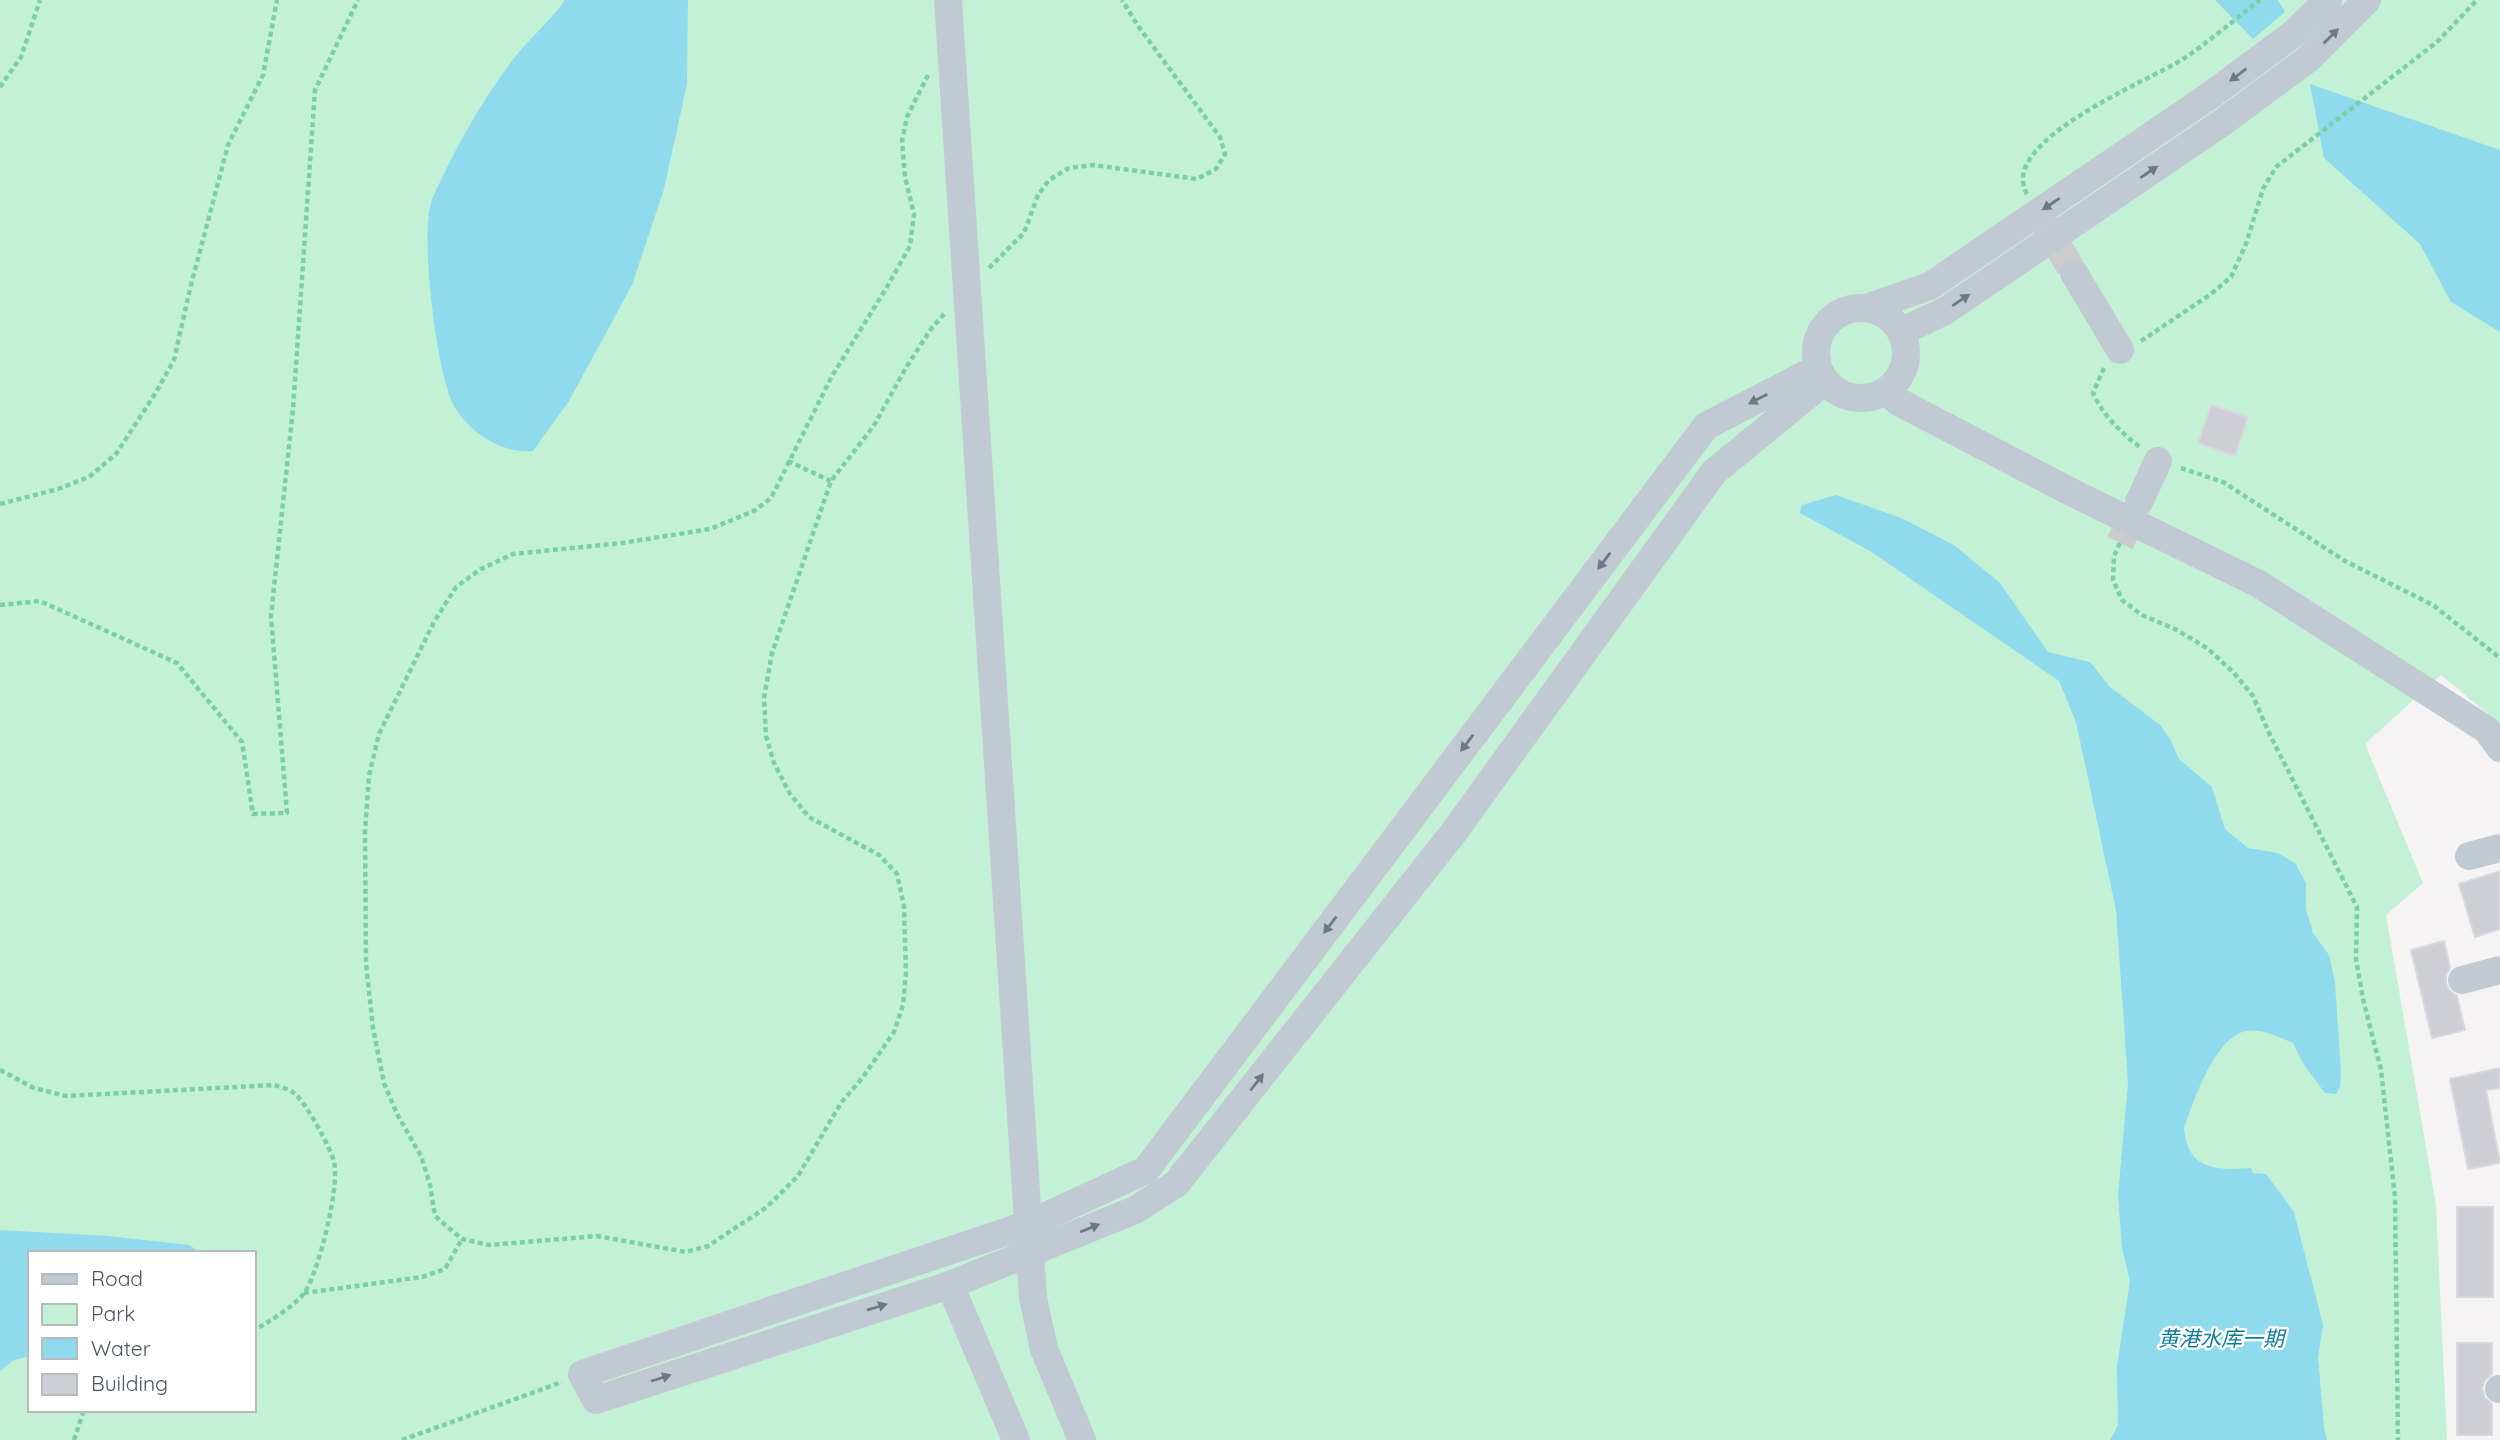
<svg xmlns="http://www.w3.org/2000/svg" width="2500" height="1440" viewBox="0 0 2500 1440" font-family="Quicksand,'Noto Sans SC',sans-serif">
<rect width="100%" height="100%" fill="#f5f3f3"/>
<path fill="#c3f1d5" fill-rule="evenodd" d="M0,0h2500v724l-59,-49 -76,69 58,139 -37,32 50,290 11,235h-2447zM30,1253h224v157h-224z"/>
<g fill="#90daee">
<path d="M565,0h123l-1,84 -23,105 -32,96 -63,116 -36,50c-31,3 -63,-18 -79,-45 -17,-31 -36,-177 -21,-209 23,-51 51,-101 86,-145 15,-18 33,-33 46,-52z"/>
<path d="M2215,0h63l7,12 -32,27z"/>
<path d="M2310,84l190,66v182l-49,-30 -31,-58 -96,-86z"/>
<path d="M1836,495l65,23 53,27 46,38 48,69 42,10 20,25 50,38 10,14 9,20 33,28 13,42 23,19 30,5 17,10 11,20v26l7,24 16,22 6,28 6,89 -1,15 -4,7 -11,-1 -21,-28 -11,-22c-14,-6 -32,-15 -47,-12 -31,6 -53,71 -62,98 4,42 34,41 67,39l2,5 13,1 28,38 29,113 -5,32 6,70 3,13h-217l8,-15 -1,-59 13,-85 -8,-33 -4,-53 10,-112 -12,-173 -40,-188 -17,-41 -189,-130 -70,-38 2,-8z"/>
<path d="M0,1230l108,6 81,9 12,8h-171v103l-16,4 -14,11z"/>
</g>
<g fill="#cdcfd5" stroke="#d7d9de" stroke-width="2">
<path d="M2211,405l37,12 -13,39 -37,-13z"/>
<path d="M2500,871v58l-25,8 -16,-53z"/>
<path d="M2444,941l6,27 -4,7v9l4,7 7,5 8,34 -33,8 -21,-88z"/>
<path d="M2500,1068v20l-14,2 14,73 -32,6 -18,-90z"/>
<rect x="2457" y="1207" width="36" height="90"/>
<path d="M2457,1343h35v31l-7,6 -3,8 3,10 7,6v31h-35z"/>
</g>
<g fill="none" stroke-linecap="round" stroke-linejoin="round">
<g stroke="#caccce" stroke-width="28" stroke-dasharray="28 14" stroke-linecap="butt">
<path d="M2035,207l39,66"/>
<path d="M2120,543l19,-41"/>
</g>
<g stroke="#7ad0a6" stroke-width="4.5" stroke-dasharray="5 3.5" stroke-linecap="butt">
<path d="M928,75l-21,42 -5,24 3,36 9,37 -4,32 -23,41 -55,89 -61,122 -17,13 -44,18 -88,14 -109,11 -32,15 -25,18 -22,35 -55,112 -10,42 -4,56 1,132 7,64 11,55 13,31 24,42 9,29 5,31 27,23 27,6 108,-9 89,16 22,-6 59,-39 31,-31 43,-73 22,-26 31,-45 9,-27 3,-32 -2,-67 -7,-32 -18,-19 -70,-38 -19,-23 -16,-31 -8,-27 -2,-38 8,-45 59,-172 42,-54 34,-61 24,-37 13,-15"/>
<path d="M0,87l21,-30 19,-57"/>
<path d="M2027,194c-31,-53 124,-114 156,-135 27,-18 51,-39 77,-59"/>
<path d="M989,268l35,-35 14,-38 11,-15 20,-12 24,-3 104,14 19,-10 9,-15 -5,-17 -82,-111 -16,-26"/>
<path d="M2141,341l70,-47 20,-17 15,-33 17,-55 13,-22 161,-125 40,-42"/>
<path d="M2104,368l-11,25c9,21 28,40 47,54"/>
<path d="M788,461l43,20"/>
<path d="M2181,468l42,14 122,79 88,44 67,53"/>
<path d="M0,504l58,-15 31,-12 27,-23 39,-60 19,-34 16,-71 38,-144 35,-70 14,-75"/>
<path d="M2120,543l-6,13 -1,24 9,20 20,15 33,14 32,19 26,24 20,24 16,37 88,174 -1,52 7,40 18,71 14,127 3,243"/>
<path d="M0,605l40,-4 137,62 65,79 11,72 34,-1 -16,-197 22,-207 22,-319 43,-90"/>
<path d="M0,1070l34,18 32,8 208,-11c6,2 15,4 20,8 11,8 37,55 40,69 6,25 -15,108 -29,130 -9,13 -37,31 -51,38"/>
<path d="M304,1293l118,-16 23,-8 17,-30"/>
<path d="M74,1440l10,-30"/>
<path d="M402,1440l160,-58"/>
</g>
<g stroke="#c1cad2" stroke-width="28">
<path d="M948,0l85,1298 11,51 38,91"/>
<path d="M2074,273l46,77"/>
<path d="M1866,308l64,-22 278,-189 85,-63 35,-34"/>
<circle cx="1861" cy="353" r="45"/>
<path d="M1901,332l44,-21 278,-189 85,-63 59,-59"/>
<path d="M1818,368l-112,58 -560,744 -117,54 -447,150 14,26 354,-115 185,-75 41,-26 278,-352 260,-360 111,-91"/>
<path d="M1886,391l11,10 174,91 188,92 228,146 13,18"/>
<path d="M2139,502l19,-41"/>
<path d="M2469,856l31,-8"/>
<path d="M2462,980l38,-10"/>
<path d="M950,1285l66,155"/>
<path d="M2499,1389h1"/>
</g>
</g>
<defs><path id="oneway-solid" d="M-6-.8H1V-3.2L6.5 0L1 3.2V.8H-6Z" transform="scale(1.75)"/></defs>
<g fill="#6e7983">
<use href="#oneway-solid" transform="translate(2331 36) rotate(-45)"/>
<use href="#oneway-solid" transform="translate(2238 75) rotate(143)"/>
<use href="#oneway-solid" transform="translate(2149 172) rotate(-34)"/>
<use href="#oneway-solid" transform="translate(2051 204) rotate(146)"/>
<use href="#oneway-solid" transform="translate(1961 300) rotate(-34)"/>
<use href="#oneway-solid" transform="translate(1758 399) rotate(153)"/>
<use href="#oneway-solid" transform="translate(1604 561) rotate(127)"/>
<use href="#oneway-solid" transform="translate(1467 743) rotate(127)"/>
<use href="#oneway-solid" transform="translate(1330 925) rotate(127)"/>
<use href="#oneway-solid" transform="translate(1257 1082) rotate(-52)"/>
<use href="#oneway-solid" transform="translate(1090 1228) rotate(-22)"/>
<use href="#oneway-solid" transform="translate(877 1307) rotate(-17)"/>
<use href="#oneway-solid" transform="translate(661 1378) rotate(-18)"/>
</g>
<g text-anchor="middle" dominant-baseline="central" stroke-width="5" stroke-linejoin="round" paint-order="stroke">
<g font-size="21" font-style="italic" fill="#0c7c9b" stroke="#fff">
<text x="2221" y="1338">黄港水库一期</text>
</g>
</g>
<rect x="28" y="1251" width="228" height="161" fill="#ffffff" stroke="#b7bbc0" stroke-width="2"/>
<rect x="42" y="1274" width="35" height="10" fill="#c1cad2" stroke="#b7bbc0" stroke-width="2"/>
<text x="91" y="1286" font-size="21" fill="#4a5661">Road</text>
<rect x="42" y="1304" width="35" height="21" fill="#c3f1d5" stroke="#b7bbc0" stroke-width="2"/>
<text x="91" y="1321" font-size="21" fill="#4a5661">Park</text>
<rect x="42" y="1338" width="35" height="21" fill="#90daee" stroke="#b7bbc0" stroke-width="2"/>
<text x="91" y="1356" font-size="21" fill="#4a5661">Water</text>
<rect x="42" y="1374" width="35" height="21" fill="#cdcfd5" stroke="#b7bbc0" stroke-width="2"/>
<text x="91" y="1391" font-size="21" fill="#4a5661">Building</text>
</svg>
